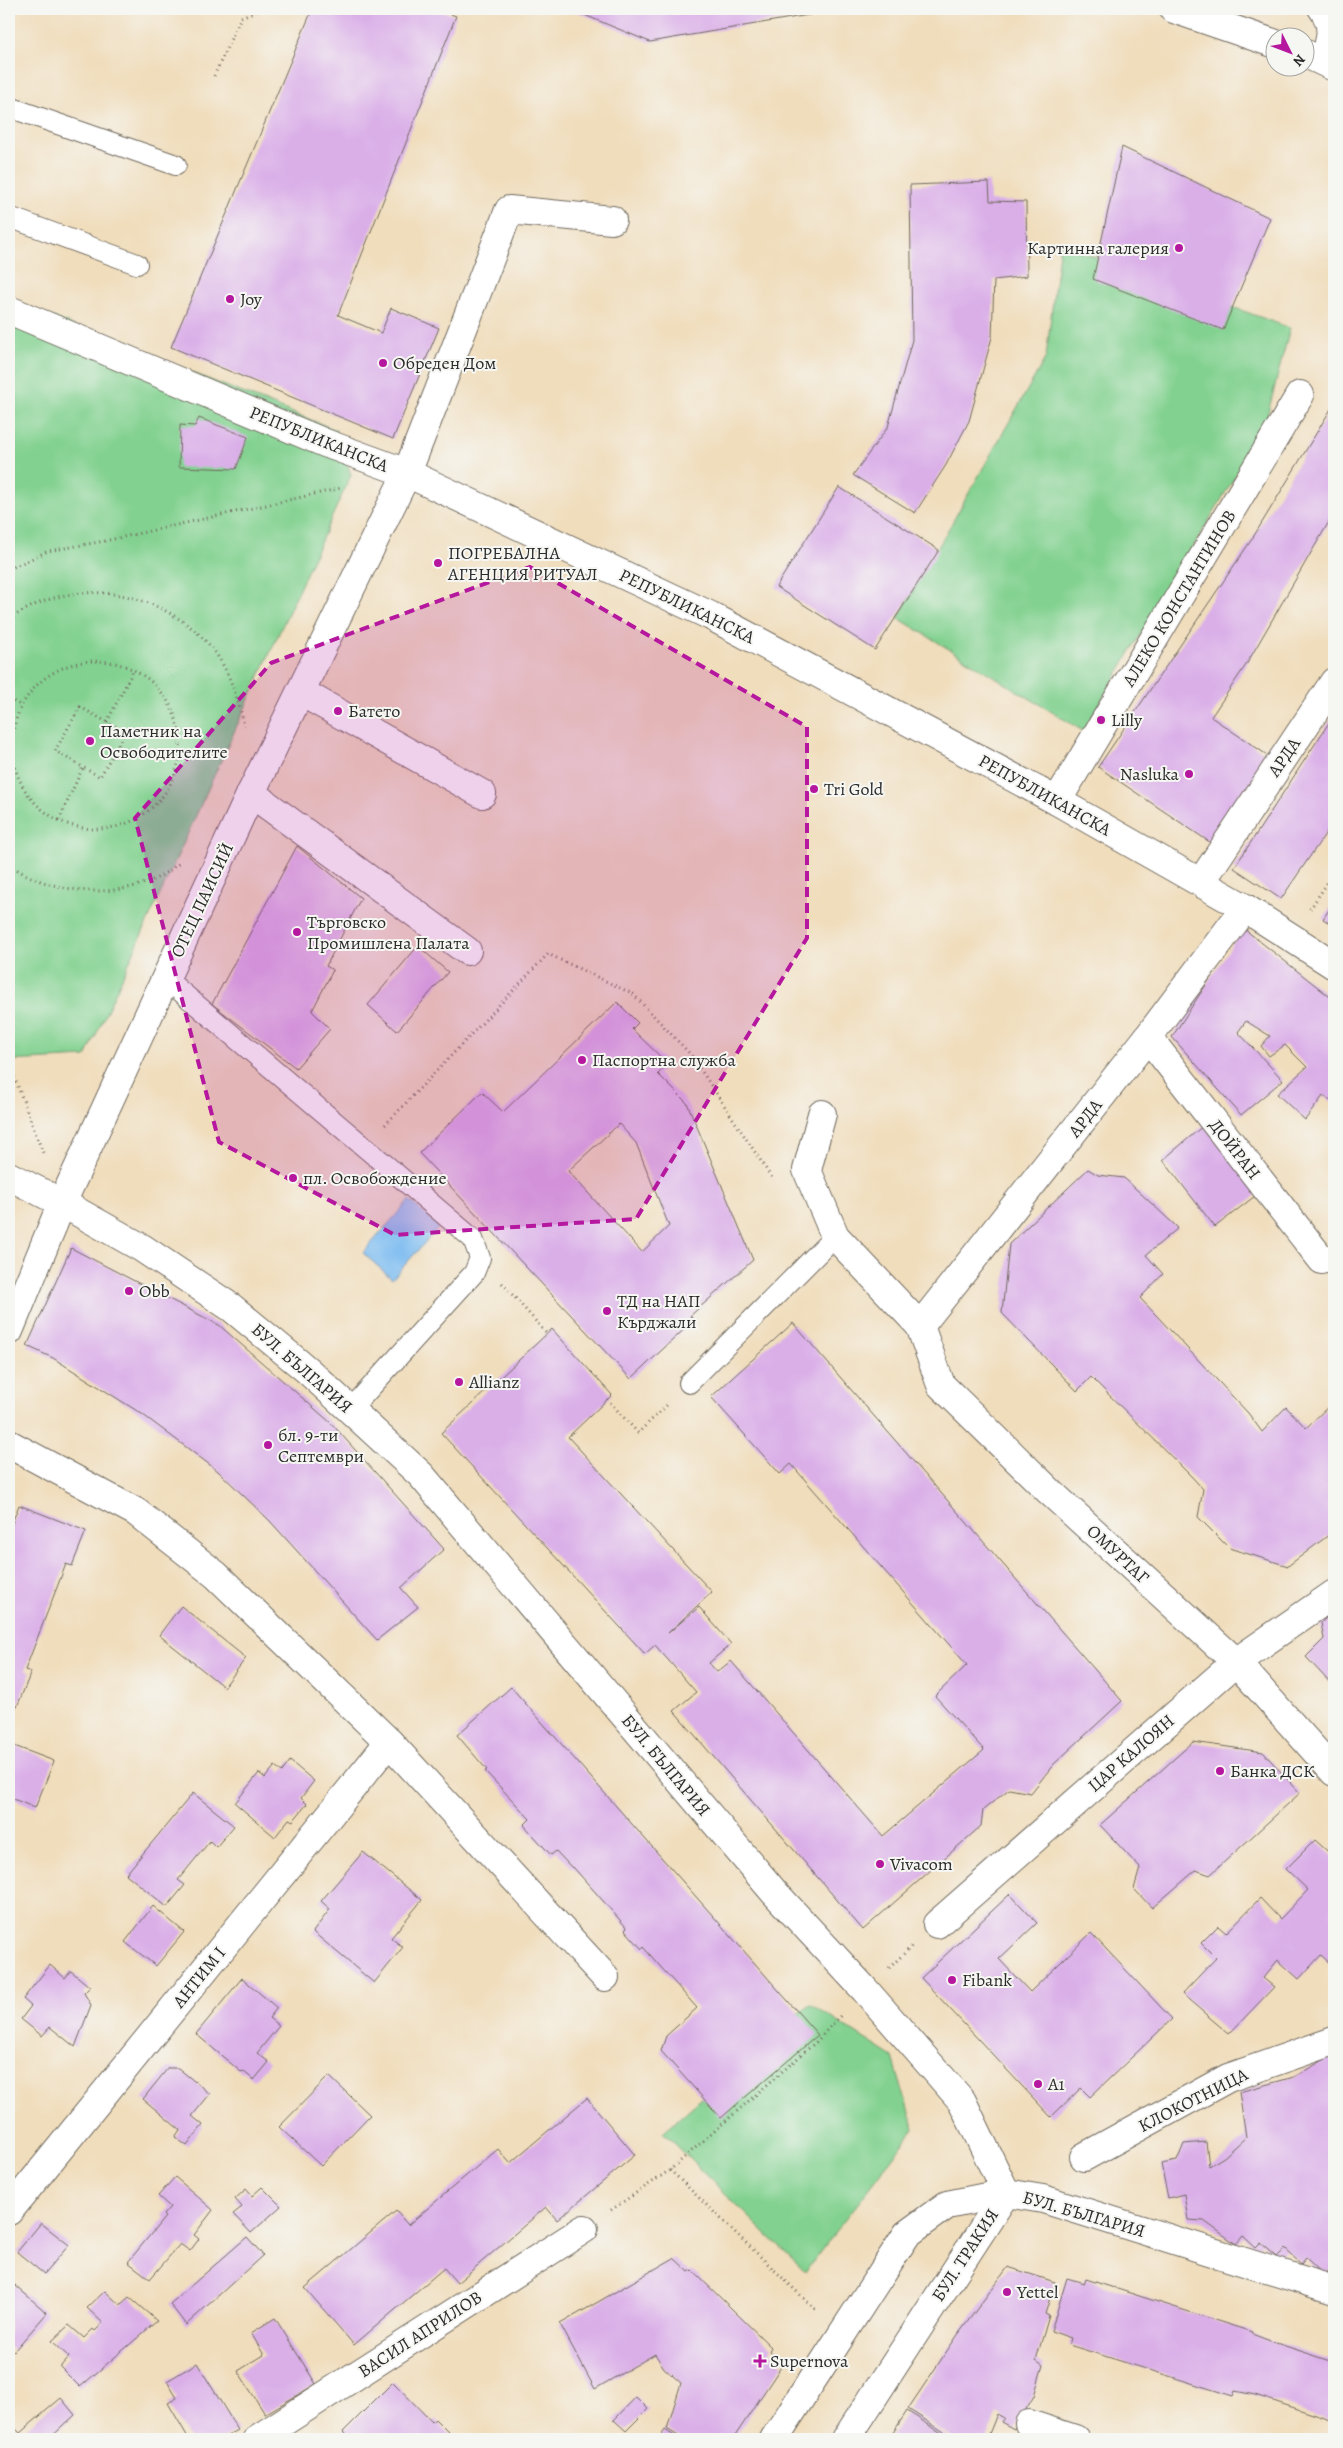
<svg xmlns="http://www.w3.org/2000/svg" width="1343" height="2448" viewBox="0 0 1343 2448" font-family="Alegreya,serif">
<rect width="100%" height="100%" fill="#f6f6f2"/>
<filter id="ink" filterUnits="userSpaceOnUse"><feTurbulence type="fractalNoise" baseFrequency=".02" numOctaves="2"/><feDisplacementMap in="SourceGraphic" scale="10" xChannelSelector="R" yChannelSelector="G"/><feConvolveMatrix kernelMatrix="1 2 1 2 8 2 1 2 1" color-interpolation-filters="sRGB"/></filter>
<filter id="wash" filterUnits="userSpaceOnUse"><feTurbulence type="fractalNoise" baseFrequency=".0096" numOctaves="4" result="noise"/><feDisplacementMap in="SourceGraphic" scale="20" xChannelSelector="R" yChannelSelector="G"/><feGaussianBlur stdDeviation="1.12" result="paint"/><feColorMatrix in="noise" values="0 0 0 0 0 0 0 0 0 0 0 0 0 0 0 0 0 1.4 0 .05"/><feComposite in="paint" operator="in"/></filter>
<g filter="url(#wash)">
<rect width="100%" height="100%" fill="#f0ddbc"/>
<g fill="#82d190" stroke="#567e5e">
<path d="M1060,244l230,84 -26,100 -181,303 -185,-113 148,-261z"/>
<path d="M9,300l327,130 15,45 -265,582 -77,4z"/>
<path d="M810,2004l83,53 21,72 -109,143 -142,-140z"/>
</g>
<path fill="#7dbcf1" stroke="#54748e" d="M409,1200l30,27 -47,52 -29,-26z"/>
<g id="blocks">
<g fill="#daafe8" fill-rule="evenodd">
<path d="M315,9h122l19,7 -118,299 43,18 10,-25 48,20 -46,111 -222,-92 141,-337z"/>
<path d="M570,9h268v1l-188,32z"/>
<path d="M1122,147l148,71 -47,112 -130,-51z"/>
<path d="M989,182l1,19 36,1 1,74 -33,4 -2,57 -23,84 -23,44 -31,48 -62,-38 35,-48 24,-87 -2,-155z"/>
<path d="M1334,404v109l-88,152 -35,52 62,42 -59,86 -116,-78 154,-228z"/>
<path d="M199,418l49,19 -12,32 -57,-2 1,-42 15,1z"/>
<path d="M839,487l100,63 -64,100 -99,-63z"/>
<path d="M1334,715v106l-53,78 -47,-31z"/>
<path d="M297,846l64,52 -35,68 7,4 -21,41 18,18 -34,39 -84,-64z"/>
<path d="M1334,902v24l-11,-7z"/>
<path d="M1243,928l91,72v103l-11,-7 -18,24 -28,-26 30,-27 -22,-22 -16,11 -8,-10 9,-10 -24,-15 -8,11 45,48 -42,35 -69,-78z"/>
<path d="M418,946l30,26 -51,59 -29,-26z"/>
<path d="M617,1002l21,21 -6,6 36,35 -10,10 29,29 66,157 -63,56 4,4 -63,59 -212,-226 63,-61 21,20zM619,1124l17,19 33,83 -27,26 -74,-81z"/>
<path d="M1204,1125l60,64 -49,38 -52,-67z"/>
<path d="M1088,1169l10,6 26,3 54,50 -32,27 17,19 -23,24 108,115 14,19 24,-25 20,21 28,-27v130l-46,35 -59,-18 -31,-31 5,-28 -12,-13 -100,-99 -14,14 -75,-78 7,-69z"/>
<path d="M71,1248l148,77 112,98 113,126 -43,39 17,19 -41,33 -107,-119 -52,-50 -76,-57 -89,-56 -26,-12z"/>
<path d="M793,1323l329,378 -69,64 -22,28 -22,-4 -26,21 -2,16 -118,104 -189,-219 22,-19 -41,-47 -10,9 -204,-221 111,-104 60,66 -44,42 144,155 -44,41 31,-26 32,37 -22,19 8,9 14,-11 152,175 101,-86 -49,-54 32,-31 -176,-201 -11,10 -69,-77z"/>
<path d="M19,1505l67,26 -14,35 -6,-2 -41,106 6,2 -14,35 -8,-3v-173z"/>
<path d="M181,1606l65,52 -22,29 -65,-52z"/>
<path d="M1334,1610v77l-28,-30 18,-18 -3,-16z"/>
<path d="M511,1687l307,348 -97,83 -60,-67 5,-15 31,-28 -54,-61 -1,2 -17,-19 2,-2 -54,-61 -1,1 -16,-17 -5,4 -27,-30 6,-6 -45,-48 2,-1 -30,-35z"/>
<path d="M1193,1742l70,10 37,41 -90,82 -14,-5 -44,38 -18,-19 6,-21 -40,-43z"/>
<path d="M9,1744l45,17 -19,47 -26,-11z"/>
<path d="M290,1761l24,20 -13,17 6,6 -14,17 -4,-2 -14,18 -40,-34 24,-30 6,5 10,-12 7,6z"/>
<path d="M193,1793l41,33 -18,21 -6,-6 -32,39 7,5 -18,22 -41,-33z"/>
<path d="M1315,1840l19,17v110l-13,-12 -22,24 -21,-19 -15,18 11,9 -45,47 -47,-40 34,-36 -15,-15 17,-17 8,7 34,-35 20,21 28,-29 -22,-21z"/>
<path d="M363,1852l59,48 -31,38 12,9 -29,36 -61,-51 17,-23 -9,-8z"/>
<path d="M1010,1894l27,29 -38,36 31,33 61,-59 81,86 -82,78 -9,-9 -30,29 -130,-139z"/>
<path d="M153,1906l31,26 -28,34 -31,-24z"/>
<path d="M50,1965l15,13 6,-7 19,16 -6,6 7,12 -16,42 -25,-20 -8,9 -21,-17 10,-13 -8,-7z"/>
<path d="M242,1978l35,30 -8,10 10,8 -22,27 12,9 -15,18 -11,-9 -2,1 -45,-38z"/>
<path d="M1334,2054v215l-2,2 -3,-2 -5,6 -18,-17 -5,6 -16,-15 -8,8 -16,-14 -5,5 -13,-12 -7,8 -32,-23 -16,-1 -4,-26 -16,4 -7,-34 16,-3 7,-17 22,-2 3,24 15,-9 22,-20 -7,-45 55,-15z"/>
<path d="M168,2068h10l32,26 -18,22 11,9 -16,21 -12,-9 5,-7 -37,-31z"/>
<path d="M329,2076l41,39 -49,51 -42,-39z"/>
<path d="M587,2098l48,57 -78,65 -11,-13 -89,76 -13,-15 -90,77 -49,-57 91,-77 12,14 90,-76 12,14z"/>
<path d="M175,2177l38,33 -19,25 5,4 -9,12 -10,-7 -30,35 -22,-17 37,-45 -2,-2 7,-8 -12,-11z"/>
<path d="M262,2187l19,19 -30,27 -18,-19 9,-7 -7,-8 11,-10 6,7z"/>
<path d="M41,2223l28,22 -25,29 -27,-22z"/>
<path d="M247,2237l16,18 -77,70 -16,-21z"/>
<path d="M674,2258l15,14 3,-2 79,77 -2,4 14,13 -50,75h-50l-16,-10 14,-46 -17,-15 -9,-14 -60,35 -35,-65z"/>
<path d="M1008,2267l47,15 -10,32 4,2 -13,44 7,5 -9,31 -20,33 -13,-7 3,-4 -7,-4 -10,25h-32l-47,-30 49,-73z"/>
<path d="M1067,2278l17,5 2,-4 166,53v2l21,8 61,20v47l-3,11 -76,-25 -20,-4 -2,5 -164,-51 2,-7 -20,-7z"/>
<path d="M9,2280l38,33 -33,38 -5,-4z"/>
<path d="M105,2291l15,14 9,-8 28,24 -77,66 -20,-20 9,-10 -17,-16 17,-16 15,13 9,-9 2,2 8,-8 -16,-15z"/>
<path d="M275,2318l41,66 -51,30 -27,-43 26,-16 -13,-22z"/>
<path d="M197,2363l41,67 -16,9h-33l-21,-36 9,-5 -10,-17z"/>
<path d="M393,2382l39,40 3,-3 20,20h-104l-8,-7z"/>
<path d="M636,2397l12,12 -22,22 -12,-11z"/>
<path d="M61,2398l14,17 -26,24h-40v-17l11,11z"/>
<path d="M907,2411l44,28h-62z"/>
<path d="M665,2430l14,9h-20z"/>
</g>
</g>
</g>
<g filter="url(#ink)">
<use href="#blocks" fill-opacity="0" stroke="#70695e" stroke-width="1"/>
<g fill="none" stroke-linecap="round" stroke-linejoin="round">
<defs>
<g id="service">
<path d="M1318,9c13,17 9,30 2,50"/>
<path d="M9,107l167,58"/>
<path d="M9,217l128,47"/>
<path d="M166,979l307,260 7,19 -6,15 -123,136"/>
<path d="M689,1383l146,-147"/>
</g>
<path id="pedestrian" d="M9,1176l53,27"/>
<g id="minor">
<path d="M1174,9l102,35"/>
<path d="M1306,54l28,13"/>
<path d="M9,310l316,133 82,30 304,143 346,185 188,107 89,57"/>
<path d="M301,692l181,102"/>
<path d="M251,793l216,158"/>
<path d="M1057,801l243,-406"/>
<path d="M1201,882l133,-200"/>
<path d="M1148,1037l174,223"/>
<path d="M822,1114l-15,56 28,66 85,90 21,59 107,105 188,172 98,110"/>
<path d="M62,1203l80,45 90,60 75,62 114,105 353,417 91,98 97,111 44,92"/>
<path d="M920,1326l228,-289 97,-129"/>
<path d="M9,1331l53,-128 189,-410 156,-320 102,-263 103,10"/>
<path d="M9,1444l127,68 80,63 173,167 216,235"/>
<path d="M937,1924l299,-262 98,-68"/>
<path d="M1084,2157l144,-79 106,-37"/>
<path d="M9,2211l380,-469"/>
<path d="M1029,2424l46,15"/>
<path d="M257,2439l327,-210"/>
</g>
<g id="secondary">
<path d="M774,2439l133,-205 40,-29 59,-12 37,6 291,91"/>
<path d="M846,2439l160,-246"/>
</g>
</defs>
<use href="#service" stroke="#70695e" stroke-width="22"/>
<use href="#pedestrian" stroke="#70695e" stroke-width="30"/>
<use href="#minor" stroke="#70695e" stroke-width="30"/>
<use href="#secondary" stroke="#70695e" stroke-width="30"/>
<g stroke="#70695e" stroke-width="3" stroke-dasharray="1 4" stroke-linecap="butt">
<path d="M214,76l27,-59 20,-8"/>
<path d="M9,569l39,-18 57,-10 237,-53"/>
<path d="M9,620c60,-44 141,-33 194,18 22,21 35,58 41,88"/>
<circle cx="96" cy="745" r="84"/>
<path d="M9,699l13,7"/>
<path d="M80,707l45,25 -25,45 -45,-26z"/>
<path d="M107,722l27,-53"/>
<path d="M59,820l24,-53"/>
<path d="M9,864c38,29 104,36 148,14 8,-4 15,-10 23,-15"/>
<path d="M1310,909l24,-36"/>
<path d="M9,1063l34,90"/>
<path d="M385,1125l163,-171 85,40 58,61 81,123"/>
<path d="M502,1283l45,51"/>
<path d="M607,1399l31,34 30,-29"/>
<path d="M889,1968l23,-22"/>
<path d="M670,2170l146,140"/>
<path d="M611,2210l59,-40 146,-128 26,-28"/>
</g>
<use href="#service" stroke="#fff" stroke-width="20"/>
<use href="#pedestrian" stroke="#fff" stroke-width="28"/>
<use href="#minor" stroke="#fff" stroke-width="28"/>
<use href="#secondary" stroke="#fff" stroke-width="28"/>
</g>
</g>
<path fill="#b5179e" fill-opacity="0.2" stroke="#b5179e" stroke-width="4" stroke-dasharray="10 6" stroke-linejoin="round" d="M530,567l277,160v211l-171,281 -241,16 -176,-93 -84,-324 136,-155z"/>
<g fill="#b5179e" stroke="#f6f6f2" stroke-width="2">
<circle cx="1179" cy="248" r="5"/>
<circle cx="230" cy="299" r="5"/>
<circle cx="383" cy="363" r="5"/>
<circle cx="438" cy="563" r="5"/>
<circle cx="338" cy="711" r="5"/>
<circle cx="1101" cy="720" r="5"/>
<circle cx="90" cy="741" r="5"/>
<circle cx="1189" cy="774" r="5"/>
<circle cx="814" cy="789" r="5"/>
<circle cx="297" cy="932" r="5"/>
<circle cx="582" cy="1060" r="5"/>
<circle cx="293" cy="1178" r="5"/>
<circle cx="129" cy="1291" r="5"/>
<circle cx="607" cy="1311" r="5"/>
<circle cx="459" cy="1382" r="5"/>
<circle cx="268" cy="1445" r="5"/>
<circle cx="1220" cy="1771" r="5"/>
<circle cx="880" cy="1864" r="5"/>
<circle cx="952" cy="1980" r="5"/>
<circle cx="1038" cy="2084" r="5"/>
<circle cx="1007" cy="2292" r="5"/>
<path d="M757.5 2353.5h5v5h5v5h-5v5h-5v-5h-5v-5h5z"/>
</g>
<g text-anchor="middle" dominant-baseline="central" stroke-width="4" stroke-linejoin="round" paint-order="stroke">
<g font-size="18" fill="#2b2b2b" stroke="#f6f6f2" text-anchor="start">
<text x="1169" y="248" text-anchor="end">Картинна галерия</text>
<text x="240" y="299">Joy</text>
<text x="393" y="363">Обреден Дом</text>
<text x="448" y="553">ПОГРЕБАЛНА<tspan x="448" dy="21">АГЕНЦИЯ РИТУАЛ</tspan></text>
<text x="348" y="711">Батето</text>
<text x="1111" y="720">Lilly</text>
<text x="100" y="731">Паметник на<tspan x="100" dy="21">Освободителите</tspan></text>
<text x="1179" y="774" text-anchor="end">Nasluka</text>
<text x="824" y="789">Tri Gold</text>
<text x="307" y="922">Търговско<tspan x="307" dy="21">Промишлена Палата</tspan></text>
<text x="592" y="1060">Паспортна служба</text>
<text x="303" y="1178">пл. Освобождение</text>
<text x="139" y="1291">Obb</text>
<text x="617" y="1301">ТД на НАП<tspan x="617" dy="21">Кърджали</tspan></text>
<text x="469" y="1382">Allianz</text>
<text x="278" y="1435">бл. 9-ти<tspan x="278" dy="21">Септември</tspan></text>
<text x="1230" y="1771">Банка ДСК</text>
<text x="890" y="1864">Vivacom</text>
<text x="962" y="1980">Fibank</text>
<text x="1048" y="2084">A1</text>
<text x="1017" y="2292">Yettel</text>
<text x="770" y="2361">Supernova</text>
</g>
<g font-size="18" fill="#2b2b2b" stroke="#f6f6f2">
<text transform="translate(319 439) rotate(22)">РЕПУБЛИКАНСКА</text>
<text transform="translate(1179 598) rotate(-59)">АЛЕКО КОНСТАНТИНОВ</text>
<text transform="translate(687 606) rotate(26)">РЕПУБЛИКАНСКА</text>
<text transform="translate(1284 757) rotate(-56)">АРДА</text>
<text transform="translate(1045 795) rotate(29)">РЕПУБЛИКАНСКА</text>
<text transform="translate(202 900) rotate(-65)">ОТЕЦ ПАИСИЙ</text>
<text transform="translate(1085 1118) rotate(-52)">АРДА</text>
<text transform="translate(1235 1149) rotate(52)">ДОЙРАН</text>
<text transform="translate(302 1368) rotate(41)">БУЛ. БЪЛГАРИЯ</text>
<text transform="translate(1118 1554) rotate(43)">ОМУРТАГ</text>
<text transform="translate(1131 1753) rotate(-41)">ЦАР КАЛОЯН</text>
<text transform="translate(666 1765) rotate(50)">БУЛ. БЪЛГАРИЯ</text>
<text transform="translate(199 1977) rotate(-51)">АНТИМ I</text>
<text transform="translate(1193 2100) rotate(-27)">КЛОКОТНИЦА</text>
<text transform="translate(1084 2214) rotate(16)">БУЛ. БЪЛГАРИЯ</text>
<text transform="translate(965 2255) rotate(-57)">БУЛ. ТРАКИЯ</text>
<text transform="translate(420 2334) rotate(-33)">ВАСИЛ АПРИЛОВ</text>
</g>
</g>
<rect width="1343" height="2448" fill="none" stroke="#f6f6f2" stroke-width="30"/>
<g transform="translate(1290 52) rotate(132)"><circle r="24" fill="#f6f6f2" stroke="#a5a5a2"/>
<path d="M0-4L9 19L0 12L-9 19Z" fill="#b5179e"/>
<text y="-8" font-size="14" font-weight="bold" text-anchor="middle" fill="#2b2b2b">N</text>
</g>
</svg>
